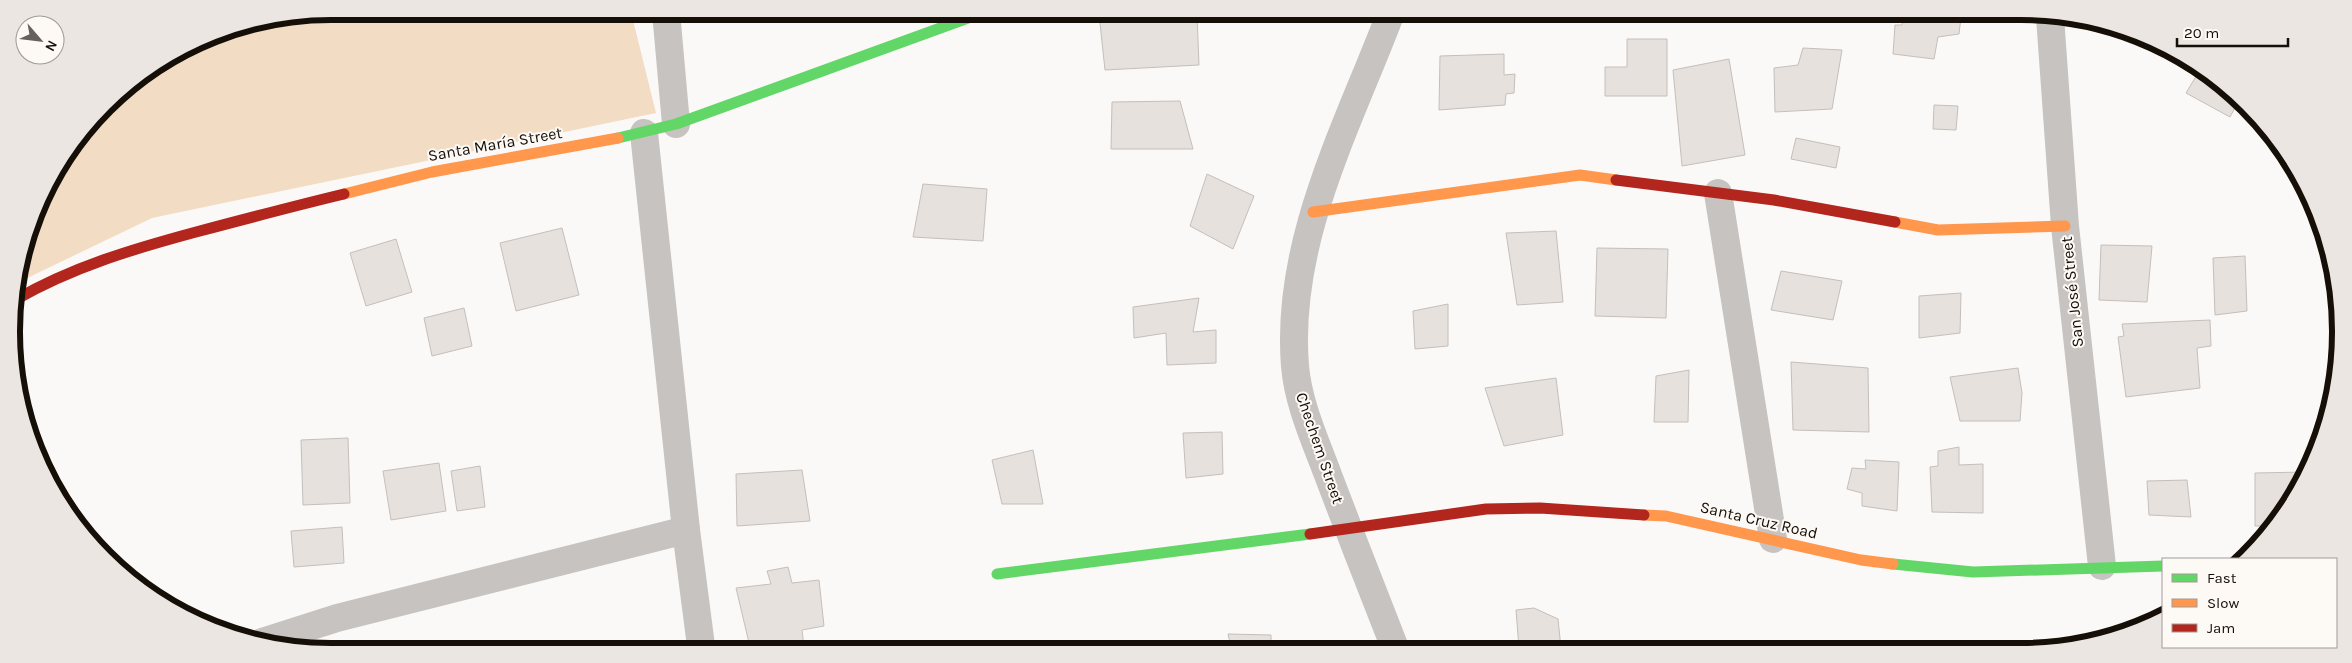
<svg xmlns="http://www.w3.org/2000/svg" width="2352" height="663" viewBox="0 0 2352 663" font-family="Karla,sans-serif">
<rect width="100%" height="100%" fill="#fbf9f7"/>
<path fill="#f2dcc3" d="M332,11l299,1 25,101 -504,105 -133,64 25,-92 76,-99 89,-55z"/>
<g fill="#e6e1dc" stroke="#c4bfba">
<path d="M1099,14h98l2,51 -94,5z"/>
<path d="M1571,16h41l-41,6z"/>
<path d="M1903,17h58l-2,17 -21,3 -4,22 -41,-5 2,-29h7z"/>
<path d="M1627,39h40v57h-62v-29h22z"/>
<path d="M1803,48l39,2 -10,59 -57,3 -1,-44 24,-3z"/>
<path d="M1504,54v21l11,-1 -1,19 -8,1 -1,11 -66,5 1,-54z"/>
<path d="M1729,59l16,96 -63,11 -9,-96z"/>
<path d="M2201,68l36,36 -7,13 -44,-24z"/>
<path d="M1180,101l13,48h-82l1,-47z"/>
<path d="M1934,105l24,1 -2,24 -23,-1z"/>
<path d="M1796,138l44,9 -4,21 -45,-9z"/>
<path d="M1207,174l47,22 -21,53 -43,-23z"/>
<path d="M923,184l64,5 -4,52 -70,-4z"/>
<path d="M562,228l17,67 -63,16 -16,-68z"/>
<path d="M1556,231l7,71 -46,3 -11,-72z"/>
<path d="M396,239l16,53 -46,14 -16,-53z"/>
<path d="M2101,245l51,1 -5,56 -48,-2z"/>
<path d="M1597,248l71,1 -2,69 -71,-2z"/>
<path d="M2245,256l2,55 -32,4 -2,-57z"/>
<path d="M1781,271l61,10 -9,39 -62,-10z"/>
<path d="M1961,293l-1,40 -41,5v-42z"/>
<path d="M1199,298l-6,34 23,-2v33l-49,2 -1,-32 -32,5 -1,-31z"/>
<path d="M1448,304v42l-33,3 -2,-38z"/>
<path d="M464,308l8,38 -40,10 -8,-38z"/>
<path d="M2210,320l1,26 -14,2 3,40 -74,9 -8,-60 6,-1 -2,-12z"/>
<path d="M1791,362l77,6 1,64 -76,-2z"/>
<path d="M2018,368l4,25 -2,28h-60l-10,-44z"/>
<path d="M1689,370l-1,52h-34l2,-46z"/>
<path d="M1556,378l7,57 -59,11 -19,-58z"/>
<path d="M1222,432l1,42 -37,4 -3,-45z"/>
<path d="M348,438l2,65 -47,2 -2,-65z"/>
<path d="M1959,447v18l24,-1v49l-51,-1 -2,-45 8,-1v-15z"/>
<path d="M1033,450l10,54h-41l-10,-44z"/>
<path d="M1865,460l34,2 -2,49 -35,-5v-13l-15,-4 5,-21 14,1z"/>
<path d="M439,463l7,48 -55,9 -8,-49z"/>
<path d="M480,466l5,41 -28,4 -6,-40z"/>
<path d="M802,470l8,51 -73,5 -1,-52z"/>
<path d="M2305,472l-7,19 -28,35h-15v-53z"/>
<path d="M2187,480l4,37 -42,-2 -2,-34z"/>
<path d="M342,527l2,36 -50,4 -3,-36z"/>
<path d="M788,567l4,16 27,-3 5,46 -22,4 2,17h-54l-14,-59 35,-4 -4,-13z"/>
<path d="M1534,608l24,11 3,29h-42l-3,-38z"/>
<path d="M1228,634l43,1v13l-40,-1z"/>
</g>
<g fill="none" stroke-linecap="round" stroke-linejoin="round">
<g stroke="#c6c3c0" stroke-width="28">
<path d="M666,12l10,112"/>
<path d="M1390,15c-43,113 -105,227 -95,351 3,37 20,74 33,109 22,58 44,115 67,173"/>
<path d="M2050,17l15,209 37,340"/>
<path d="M644,133l42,397 15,116"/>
<path d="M1718,193l55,346"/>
<path d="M262,642l75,-24 349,-88"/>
</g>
<g stroke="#63d668" stroke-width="11">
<path d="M618,138l58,-14 303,-110"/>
<path d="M1893,564l80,8 190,-6"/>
<path d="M997,574l313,-40"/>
</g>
<g stroke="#ff974d" stroke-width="11">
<path d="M344,194l88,-22 186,-34"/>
<path d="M1313,212l267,-37 36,5"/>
<path d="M1895,222l43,8 127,-4"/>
<path d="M1644,515l22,1 195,44 32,4"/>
</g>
<g stroke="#b3261e" stroke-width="11">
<path d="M1616,180l158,20 121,22"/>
<path d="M15,300c57,-33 118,-51 181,-68 49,-13 98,-26 148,-38"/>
<path d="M1310,534l176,-25 54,-1 104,7"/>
</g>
</g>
<g text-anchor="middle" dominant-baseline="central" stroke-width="4" stroke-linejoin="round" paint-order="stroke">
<g font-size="16" fill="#160f08" stroke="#fdf9f5">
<text transform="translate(495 144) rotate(-10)">Santa María Street</text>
<text transform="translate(2072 292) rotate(-96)">San José Street</text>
<text transform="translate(1320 448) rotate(71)">Chechem Street</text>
<text transform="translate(1759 520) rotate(13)">Santa Cruz Road</text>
</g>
</g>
<path d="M0 0H2352V663H0ZM331 20H2021A311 311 0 0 1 2332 331V332A311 311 0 0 1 2021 643H331A311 311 0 0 1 20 332V331A311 311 0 0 1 331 20Z" fill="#ebe6e2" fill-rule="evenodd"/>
<path fill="none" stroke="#160f08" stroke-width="6" d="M331 20H2021A311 311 0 0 1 2332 331V332A311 311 0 0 1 2021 643H331A311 311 0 0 1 20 332V331A311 311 0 0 1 331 20Z"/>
<rect x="2162" y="558" width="175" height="90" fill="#fdf9f5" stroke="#a19b96"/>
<rect x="2172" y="574" width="25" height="8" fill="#63d668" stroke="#a19b96"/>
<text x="2207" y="583" font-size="15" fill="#160f08">Fast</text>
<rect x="2172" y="599" width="25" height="8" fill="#ff974d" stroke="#a19b96"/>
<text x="2207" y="608" font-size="15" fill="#160f08">Slow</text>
<rect x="2172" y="624" width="25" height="8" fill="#b3261e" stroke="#a19b96"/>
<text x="2207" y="633" font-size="15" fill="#160f08">Jam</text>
<g transform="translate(40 40) rotate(118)"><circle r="24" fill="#fdf9f5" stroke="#a19b96"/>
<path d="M0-4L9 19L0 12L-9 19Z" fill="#66615c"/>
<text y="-8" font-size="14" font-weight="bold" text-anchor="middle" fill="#160f08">N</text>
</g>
<path d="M2177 38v8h111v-8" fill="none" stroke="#160f08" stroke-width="2.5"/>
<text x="2184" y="38" font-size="15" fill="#160f08" stroke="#fdf9f5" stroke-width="4" paint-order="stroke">20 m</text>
</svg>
